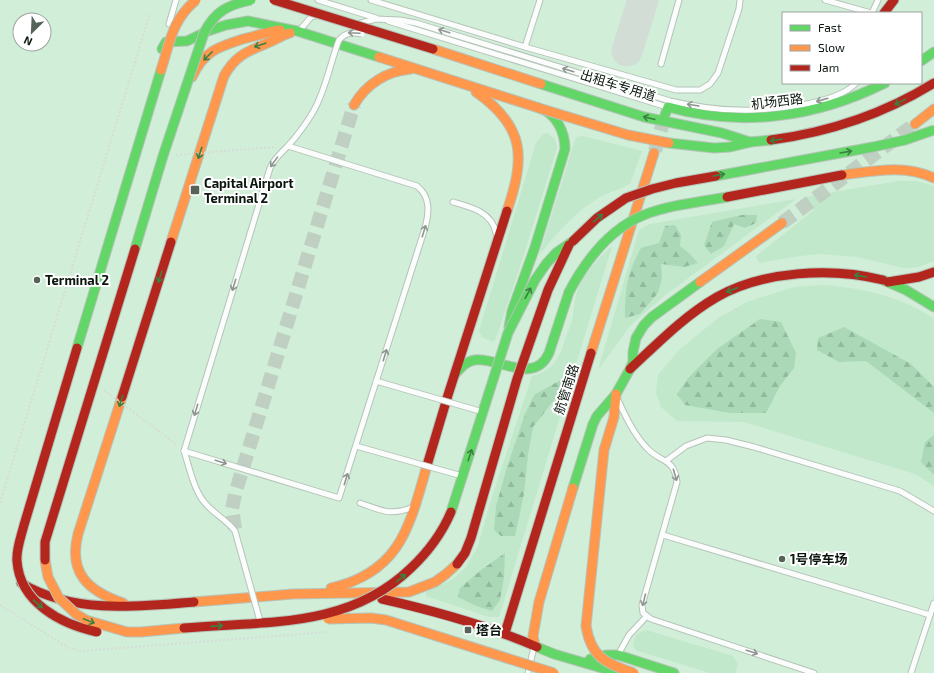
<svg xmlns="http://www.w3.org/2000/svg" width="934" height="673" viewBox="0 0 934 673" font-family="'Exo 2','Noto Sans SC',sans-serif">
<defs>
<pattern id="forest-firs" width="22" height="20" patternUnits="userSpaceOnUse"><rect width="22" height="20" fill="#abd9b7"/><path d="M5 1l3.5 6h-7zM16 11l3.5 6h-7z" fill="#92ba9c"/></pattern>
</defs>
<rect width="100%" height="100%" fill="#dff0e2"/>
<path fill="#d1eed8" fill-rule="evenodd" d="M0,0h934v673h-934zM783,13h138v70h-138zM20,20h24v24h-24z"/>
<g fill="#c1e8ca">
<path d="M547,133l8,6 2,9 -35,113 -26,77 -3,4 -11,-5 -3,-6 57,-188 7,-9z"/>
<path d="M583,136l59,15 -12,33c-8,4 -17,7 -26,11 -27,14 -46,37 -65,60l37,-118z"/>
<path d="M898,181h18l18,5v75l-15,6 -15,1 -47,-11 -37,-3 -20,2 -41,7 -3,-7 58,-46 -9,-13z"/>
<path d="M796,199l-132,97 -34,30 -32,44 41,-140 11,-6z"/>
<path d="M612,246l-113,371h-10l-63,-21v-4l27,-13 13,-12 12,-21 12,-43 42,-127c22,-5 28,-20 34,-39 2,-7 6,-14 7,-21 1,-10 2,-20 6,-30 6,-13 22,-31 33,-40z"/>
<path d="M822,285c40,3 79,11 112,34v167l-19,-12 -171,-52 -67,-1 -16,-14 -5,-14 2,-18 21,-25 39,-32 29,-16 47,-15z"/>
<path d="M646,630l87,26 5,8 -3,9h-25l-72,-22 -3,-2 -2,-5c2,-9 4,-11 13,-14z"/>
</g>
<g fill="url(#forest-firs)">
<path d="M742,215h15l-1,8 -11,5 -11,-4 -10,22 -13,8 -7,-9 8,-23 12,-3z"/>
<path d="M675,225l6,10 -1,11 9,7 9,10 -14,4 -23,-3 1,14 -4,15 -18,21 -15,4c0,-28 2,-45 16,-70l18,-5 6,-17z"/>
<path d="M760,319l21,3 15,31 -2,15 -14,18 -14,27h-36l-45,-8 -8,-11 12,-17 28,-28z"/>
<path d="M844,327l67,37 23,23v26l-68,-52 -27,1 -22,-12 1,-12z"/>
<path d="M564,378l-6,17 -25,32 -5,28 -4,39 -9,42h-14l-7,-6 2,-24 11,-39 18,-53 9,-19z"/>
<path d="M934,435v40l-13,-13 4,-20z"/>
<path d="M505,553l-1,25 -4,22 -8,11 -16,-5 -18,-9 2,-9 21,-18z"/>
</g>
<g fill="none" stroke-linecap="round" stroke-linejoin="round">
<path stroke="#d2ded5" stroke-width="31" d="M627,51l16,-51"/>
<g stroke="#bfcfc2" stroke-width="14" stroke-dasharray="14 7" stroke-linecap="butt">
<path d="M655,151l10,-36"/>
<path d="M782,223l133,-99"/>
<path d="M235,529l-3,-20 3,-15 119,-389"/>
</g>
<defs>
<g id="lane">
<path d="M318,0l58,18"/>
<path d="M371,0l154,47 151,43h24l10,-6 8,-11 21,-64 1,-9"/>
<path d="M825,0l46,13"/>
<path d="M872,13l6,-13"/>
<path d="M388,21l279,86"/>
<path d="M361,23l15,-4 24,1 16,3 254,78c22,5 45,9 68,9 29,1 98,-5 118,-27"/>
<path d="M169,24l7,-24"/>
<path d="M299,31l12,-14 4,-1"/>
<path d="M525,47l15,-47"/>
<path d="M661,64l18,-64"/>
<path d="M453,202c18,5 39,10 43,31"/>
<path d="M619,402c7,16 16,34 28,46 13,15 27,9 30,34l-35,123 1,8 8,6 163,54"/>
<path d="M666,461l20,-15 21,-8 19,2 28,7 146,44 34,20"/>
<path d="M360,503c21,7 29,13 51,5"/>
<path d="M663,535l267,80"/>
<path d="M619,653l10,-18 18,-19"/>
<path d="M528,673l6,-26"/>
<path d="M911,673l23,-70"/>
</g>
<g id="fast">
<path d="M162,49l4,-7 21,-1 21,-10 18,-6 22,-4 49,10 82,26"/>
<path d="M921,61l13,-9"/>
<path d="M541,84l103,33 78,16 28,9 21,-2"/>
<path d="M665,115l3,-8c74,21 149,10 217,-24"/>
<path d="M669,143l45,5 16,-1 21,-5"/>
<path d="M883,280l23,10 28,17"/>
<path d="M509,327l3,-16 23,-64 30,-98c0,-17 -9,-36 -26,-41"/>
<path d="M455,374c6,-6 11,-13 20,-14 24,-3 59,26 74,-7l20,-61"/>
<path d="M573,488l20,-64 4,-8 19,-22 14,-25 3,-7v-10l3,-14 8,-13 8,-8 48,-35"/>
<path d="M537,647l17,7 65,19"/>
<path d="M590,659l16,-4h12l56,18"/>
</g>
<g id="slow">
<path d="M379,57l160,51"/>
<path d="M192,77c12,-26 26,-30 51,-38 13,-3 24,-7 37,-9"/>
<path d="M476,92c50,35 49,66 31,119"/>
<path d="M354,105c12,-21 33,-34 57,-36"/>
<path d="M915,124l19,-15"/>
<path d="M842,175c32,-4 62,-11 92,3"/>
<path d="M171,242l53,-166c12,-22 25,-25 46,-34 7,-3 13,-7 20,-9"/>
<path d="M700,282l82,-59"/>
<path d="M591,353l63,-200"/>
<path d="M122,397l-44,137c-10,39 10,57 45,69"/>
<path d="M331,588c71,-16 79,-64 97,-126"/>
<path d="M194,602l99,-8 116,-2 26,-10 11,-8 11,-10"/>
<path d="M586,626l18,-176 10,-33 2,-23"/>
<path d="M535,646l-2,-10 6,-34 34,-114"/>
</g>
<g id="jam">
<path d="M884,13l10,-13"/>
<path d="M771,140c59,-8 113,-26 163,-57"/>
<path d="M888,282l31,-5 15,-5"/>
<path d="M630,369c27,-25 54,-53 87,-72 46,-26 114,-30 166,-17"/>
<path d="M122,397l49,-155"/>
<path d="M428,462l20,-67 59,-184"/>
<path d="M21,583c52,31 116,24 173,19"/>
<path d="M382,599c53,12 105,26 155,48"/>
<path d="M505,633l86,-280"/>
</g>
</defs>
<use href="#lane" stroke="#b6c3b9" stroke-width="7"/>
<use href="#fast" stroke="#b6c3b9" stroke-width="11"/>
<use href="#slow" stroke="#b6c3b9" stroke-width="11"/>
<use href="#jam" stroke="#b6c3b9" stroke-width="11"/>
<g stroke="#d6dcd7" stroke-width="2" stroke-dasharray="2 2" stroke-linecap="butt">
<path d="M0,503l150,-490"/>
<path d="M0,605l69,43 12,3 247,-19"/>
</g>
<use href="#lane" stroke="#fafdfb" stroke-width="5"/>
<use href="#fast" stroke="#63d668" stroke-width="9"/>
<use href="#slow" stroke="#ff974d" stroke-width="9"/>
<use href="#jam" stroke="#b3261e" stroke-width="9"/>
<defs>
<g id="lane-bridge">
<path d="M376,381l107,31"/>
<path d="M356,446l106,30"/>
<path d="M184,451l155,47 86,-270c4,-15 6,-31 -8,-42l-129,-40"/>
<path d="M260,621l-25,-90c-8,-11 -21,-17 -30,-28 -11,-12 -16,-37 -21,-52l86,-283c4,-9 11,-15 17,-21 10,-11 19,-23 26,-35 13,-22 17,-49 26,-72 7,-8 14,-8 23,-6"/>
</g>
<g id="fast-bridge">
<path d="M716,176l157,-29 32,-7 29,-10"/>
<path d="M135,249l28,-93 41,-123c11,-22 24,-28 47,-33"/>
<path d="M569,292c17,-32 40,-63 75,-77 25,-10 56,-13 83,-18"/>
<path d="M77,348l84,-278"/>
<path d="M451,512l57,-179 27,-53 11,-16 10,-11 17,-12"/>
</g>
<g id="slow-bridge">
<path d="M433,49l108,35"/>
<path d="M161,70c9,-28 11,-50 35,-70"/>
<path d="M542,109l86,26 41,8"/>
<path d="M45,560l3,17 11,21 17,16 10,6 41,12h14l43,-4"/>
<path d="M328,619l43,-1 15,2 168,53"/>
<path d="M586,626c5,31 20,38 48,47"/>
</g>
<g id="jam-bridge">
<path d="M274,0l159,49"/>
<path d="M727,197l115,-22"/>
<path d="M573,241l24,-23 29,-20 26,-9 24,-6 40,-7"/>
<path d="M77,348l-53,177c-3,12 -8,24 -7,36 3,42 44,63 80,71"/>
<path d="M45,560v-18l90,-293"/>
<path d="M457,564l8,-11 6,-15 46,-159 31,-89 21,-45"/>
<path d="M184,628c81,-7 164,1 227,-60 17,-16 31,-35 40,-56"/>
</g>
</defs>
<use href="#lane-bridge" stroke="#b6c3b9" stroke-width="7" stroke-linecap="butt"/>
<use href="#fast-bridge" stroke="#b6c3b9" stroke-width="11" stroke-linecap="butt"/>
<use href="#slow-bridge" stroke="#b6c3b9" stroke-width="11" stroke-linecap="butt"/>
<use href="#jam-bridge" stroke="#b6c3b9" stroke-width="11" stroke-linecap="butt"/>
<g stroke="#d6dcd7" stroke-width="2" stroke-dasharray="2 2" stroke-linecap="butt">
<path d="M176,155l99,-8"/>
<path d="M104,390l73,55"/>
</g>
<use href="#lane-bridge" stroke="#fafdfb" stroke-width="5"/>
<use href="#fast-bridge" stroke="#63d668" stroke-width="9"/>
<use href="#slow-bridge" stroke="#ff974d" stroke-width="9"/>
<use href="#jam-bridge" stroke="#b3261e" stroke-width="9"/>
</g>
<defs><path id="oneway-shaft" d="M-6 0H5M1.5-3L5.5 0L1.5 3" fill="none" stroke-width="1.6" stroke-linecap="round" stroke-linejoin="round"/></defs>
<g stroke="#8e9690">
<use href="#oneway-shaft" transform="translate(444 31) rotate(-163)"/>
<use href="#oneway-shaft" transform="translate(354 33) rotate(-177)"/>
<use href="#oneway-shaft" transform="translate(568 70) rotate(-163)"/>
<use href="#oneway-shaft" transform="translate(822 100) rotate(164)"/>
<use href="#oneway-shaft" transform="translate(693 105) rotate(-171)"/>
<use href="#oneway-shaft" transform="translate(274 162) rotate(126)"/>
<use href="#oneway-shaft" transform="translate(424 231) rotate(-73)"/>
<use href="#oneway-shaft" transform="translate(234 285) rotate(107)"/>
<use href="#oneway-shaft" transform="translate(385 355) rotate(-73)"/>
<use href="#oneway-shaft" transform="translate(196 410) rotate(107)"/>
<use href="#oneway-shaft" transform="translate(221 462) rotate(17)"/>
<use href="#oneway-shaft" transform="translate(675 475) rotate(74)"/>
<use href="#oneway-shaft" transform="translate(346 479) rotate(-73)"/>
<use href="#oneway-shaft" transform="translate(644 600) rotate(104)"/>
<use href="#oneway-shaft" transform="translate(752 652) rotate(18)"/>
</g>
<g stroke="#3b8040">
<use href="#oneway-shaft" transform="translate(260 45) rotate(162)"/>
<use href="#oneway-shaft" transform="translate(208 56) rotate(135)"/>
<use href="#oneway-shaft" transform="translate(900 102) rotate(152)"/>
<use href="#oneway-shaft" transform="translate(649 118) rotate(-166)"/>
<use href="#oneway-shaft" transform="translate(776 140) rotate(172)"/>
<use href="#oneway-shaft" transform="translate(846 152) rotate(-10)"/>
<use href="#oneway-shaft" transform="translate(200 153) rotate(108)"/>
<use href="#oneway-shaft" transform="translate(719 175) rotate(-10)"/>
<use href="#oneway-shaft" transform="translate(598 218) rotate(-39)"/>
<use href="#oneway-shaft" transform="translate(860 276) rotate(-172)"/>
<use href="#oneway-shaft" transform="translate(160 277) rotate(108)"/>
<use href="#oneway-shaft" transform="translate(732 290) rotate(159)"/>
<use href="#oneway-shaft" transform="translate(528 293) rotate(-62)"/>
<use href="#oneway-shaft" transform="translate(121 401) rotate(107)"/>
<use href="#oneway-shaft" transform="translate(470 455) rotate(-72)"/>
<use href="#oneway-shaft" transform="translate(401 578) rotate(-40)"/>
<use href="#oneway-shaft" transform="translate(38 604) rotate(41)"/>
<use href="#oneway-shaft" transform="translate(89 621) rotate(22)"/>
<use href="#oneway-shaft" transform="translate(217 626) rotate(-4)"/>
</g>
<g fill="#556358" stroke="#fff" stroke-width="1.5">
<rect x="190" y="185" width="10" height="10" rx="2"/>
<circle cx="37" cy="280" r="4"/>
<circle cx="782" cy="559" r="4"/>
<rect x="464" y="626" width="8" height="8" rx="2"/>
</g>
<g text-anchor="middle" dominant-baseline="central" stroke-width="4" stroke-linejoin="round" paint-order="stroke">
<g font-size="13" fill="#0b170e" stroke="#fff">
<text transform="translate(618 85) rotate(17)">出租车专用道</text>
<text transform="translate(777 101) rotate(-7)">机场西路</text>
<text transform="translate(566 389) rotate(-72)">航管南路</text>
</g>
<g font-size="13" font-weight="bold" fill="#0b170e" stroke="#fff" text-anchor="start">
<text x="204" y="183">Capital Airport<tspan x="204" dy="15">Terminal 2</tspan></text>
<text x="45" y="280">Terminal 2</text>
<text x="790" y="559">1号停车场</text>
<text x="476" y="630">塔台</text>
</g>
</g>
<rect x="782" y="12" width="140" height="72" fill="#ffffff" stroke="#9da29f"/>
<rect x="790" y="25" width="20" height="6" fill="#63d668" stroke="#9da29f"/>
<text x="818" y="32" font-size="12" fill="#0b170e">Fast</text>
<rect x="790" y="45" width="20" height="6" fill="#ff974d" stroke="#9da29f"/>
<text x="818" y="52" font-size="12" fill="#0b170e">Slow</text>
<rect x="790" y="65" width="20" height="6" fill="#b3261e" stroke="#9da29f"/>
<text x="818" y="72" font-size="12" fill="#0b170e">Jam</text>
<g transform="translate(32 32) rotate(204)"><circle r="19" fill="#ffffff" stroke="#9da29f"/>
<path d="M0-3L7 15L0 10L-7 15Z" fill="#556358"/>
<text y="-6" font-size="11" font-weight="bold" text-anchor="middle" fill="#0b170e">N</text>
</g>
</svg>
